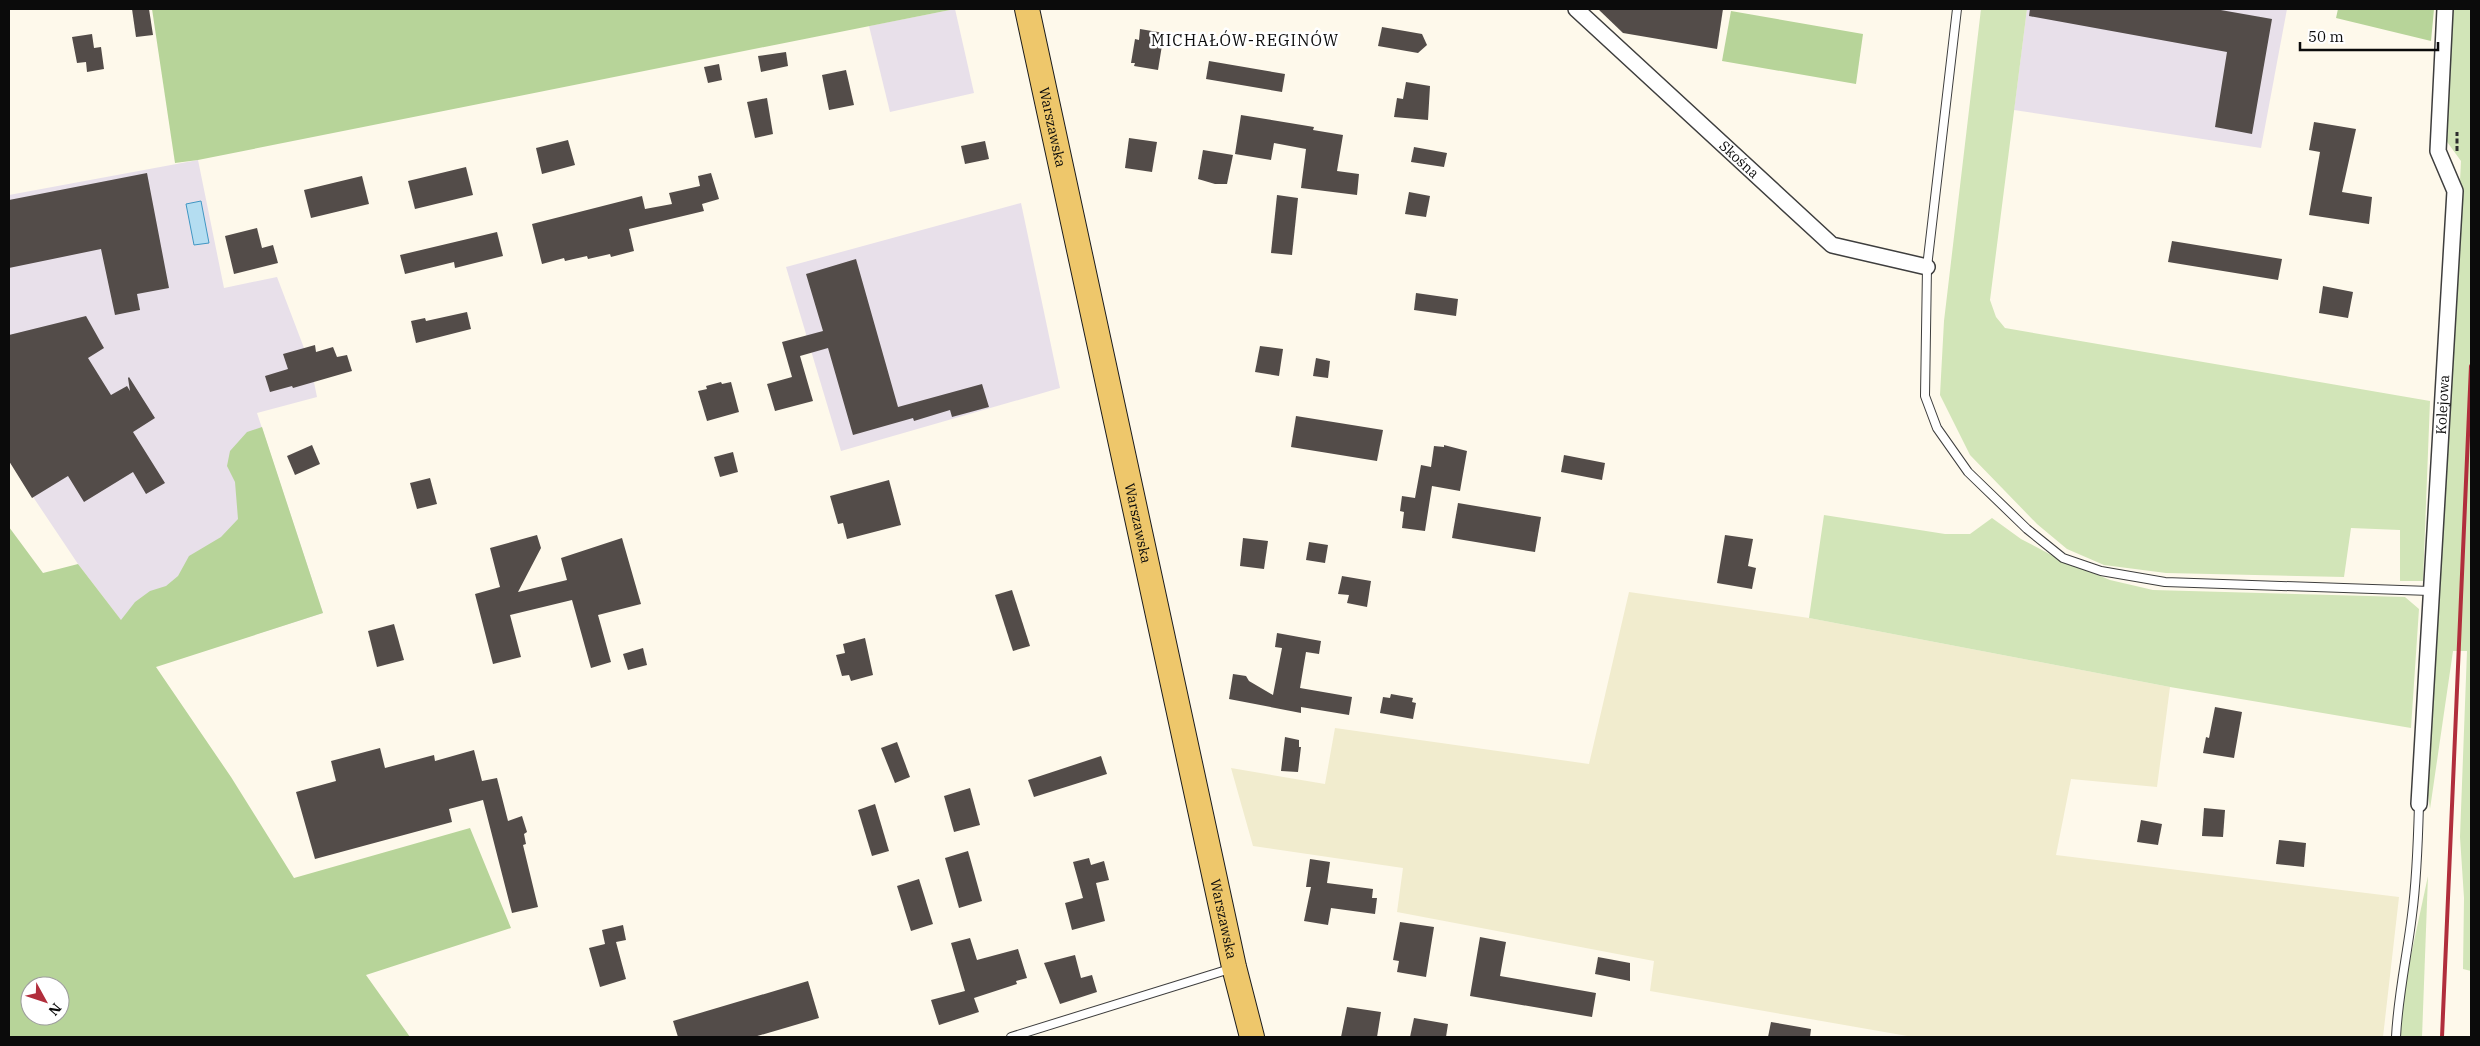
<svg xmlns="http://www.w3.org/2000/svg" width="2480" height="1046" viewBox="0 0 2480 1046" font-family="'IBM Plex Serif',serif">
<rect width="100%" height="100%" fill="#fef9eb"/>
<g fill="#e8e0ea">
<path d="M955,9l19,84 -84,19 -21,-86z"/>
<path d="M2027,9h260l-26,139 -247,-38z"/>
<path d="M198,160l26,128 53,-11 27,71 10,34 3,15 -60,16 66,200 -167,53 -78,-102 -69,-103v-266z"/>
<path d="M1021,203l39,185 -219,63 -55,-184z"/>
</g>
<path fill="#f1ecce" d="M1629,592l180,26 361,69 -13,100 -86,-8 -15,76 343,42 -16,140h-470l-263,-46 4,-30 -257,-49 6,-44 -150,-22 -22,-78 94,16 10,-56 254,36z"/>
<g fill="#d2e5b8">
<path d="M1981,9h46l-37,291 6,17 9,11 425,73 -7,180h-23v-51l-49,-2 -7,49 -178,-4 -62,-8 -37,-16 -30,-25 -67,-69 -30,-60 4,-74z"/>
<path d="M2451,9h20v962l-8,-2 1,-71 -4,-61 7,-186h-14l-23,158 -4,-29 14,-189 21,-430 -16,-22z"/>
<path d="M1824,515l121,19h25l22,-16 29,21 38,20 51,21 43,10 252,7 14,12 -8,119 -241,-41 -361,-69z"/>
<path d="M2428,876l-6,161h-22l2,-40z"/>
</g>
<g fill="#b7d499" fill-rule="evenodd">
<path d="M152,9h803l-757,151 -23,3z"/>
<path d="M2338,9h96l-3,32 -95,-23z"/>
<path d="M1731,11l132,23 -7,50 -134,-23z"/>
<path d="M262,427l61,186 -167,54 75,110 63,101 176,-50 41,100 -145,47 44,62h-401v-510l34,46 35,-9 43,56 14,-18 15,-11 16,-5 12,-10 11,-20 32,-19 17,-18 -3,-37 -8,-16 3,-15 17,-19zM30,986h30v30h-30z"/>
</g>
<path fill="#b4ddf1" stroke="#4096c3" d="M201,201l8,42 -15,2 -8,-41z"/>
<g fill="#534c49">
<path d="M132,9h17l4,26 -17,2z"/>
<path d="M1598,9h125l-6,40 -94,-16z"/>
<path d="M2030,9h185l57,10 -20,115 -37,-7 12,-75 -198,-36z"/>
<path d="M1382,27l40,7 5,11 -9,8 -40,-7z"/>
<path d="M1140,29l24,4 -6,37 -24,-4 1,-3h-4l4,-24 4,1z"/>
<path d="M92,34l2,14 7,-1 3,22 -17,3 -1,-10 -9,1 -5,-26z"/>
<path d="M786,52l2,14 -27,6 -3,-16z"/>
<path d="M1209,61l76,13 -3,18 -76,-13z"/>
<path d="M719,64l3,16 -14,3 -4,-16z"/>
<path d="M846,70l8,35 -25,5 -7,-35z"/>
<path d="M1406,82l24,4 -2,34 -34,-3 3,-19 6,1z"/>
<path d="M767,98l6,36 -18,4 -8,-36z"/>
<path d="M1241,115l73,12 -1,3 30,5 -6,36 22,3 -2,21 -56,-7 5,-39 -32,-6 -3,17 -36,-6z"/>
<path d="M2314,122l42,7 -14,63 30,5 -3,27 -60,-9 11,-63 -11,-2z"/>
<path d="M1129,138l28,4 -5,30 -27,-4z"/>
<path d="M568,140l7,25 -33,9 -6,-26z"/>
<path d="M985,141l4,18 -24,5 -4,-18z"/>
<path d="M1414,147l33,6 -3,14 -33,-5z"/>
<path d="M1203,150l30,5 -6,29h-12l-17,-5z"/>
<path d="M466,167l7,28 -58,14 -7,-28z"/>
<path d="M147,173l22,115 -32,6 3,16 -25,5 -14,-66 -92,19v-68z"/>
<path d="M711,173l8,26 -17,5 2,7 -75,18 5,22 -23,6 -1,-3 -22,5 -1,-3 -22,5 -1,-3 -22,6 -10,-40 110,-28 3,13 27,-5 -3,-11 31,-7 -2,-10z"/>
<path d="M362,176l7,28 -58,14 -7,-28z"/>
<path d="M1409,192l21,4 -4,21 -21,-3z"/>
<path d="M1277,195l21,3 -6,57 -21,-2z"/>
<path d="M257,228l5,20 11,-3 5,18 -44,11 -9,-38z"/>
<path d="M497,232l6,24 -48,12 -1,-6 -49,12 -5,-19z"/>
<path d="M2172,241l110,18 -4,21 -110,-18z"/>
<path d="M856,259l42,148 84,-23 7,23 -37,10 -2,-7 -36,11 -1,-3 -60,17 -25,-87 -28,8 13,45 -38,10 -8,-27 25,-7 -10,-35 41,-11 -17,-57z"/>
<path d="M2323,286l30,6 -5,26 -29,-5z"/>
<path d="M1416,293l42,6 -2,17 -42,-6z"/>
<path d="M467,312l4,17 -55,14 -5,-22 14,-3 1,3z"/>
<path d="M86,316l18,32 -16,10 23,37 16,-9 3,5 -2,-13 1,-1 26,41 -22,14 32,51 -19,11 -13,-22 -49,30 -16,-26 -36,22 -23,-37v-126z"/>
<path d="M315,345l1,7 17,-5 4,10 10,-2 5,16 -59,17 -1,-2 -22,6 -5,-16 23,-7 -5,-15z"/>
<path d="M1260,346l23,3 -4,27 -24,-4z"/>
<path d="M1316,358l14,3 -2,17 -15,-2z"/>
<path d="M721,382l1,2 9,-2 8,30 -32,9 -9,-30 9,-2 -1,-3z"/>
<path d="M1296,416l87,14 -6,31 -86,-14z"/>
<path d="M312,445l8,19 -25,11 -8,-19z"/>
<path d="M1444,445l23,6 -7,40 -28,-5 -7,45 -23,-3 2,-16 -4,-1 2,-15 13,2 6,-33 10,2 3,-21 10,1z"/>
<path d="M733,452l5,20 -18,5 -6,-20z"/>
<path d="M1564,455l41,8 -3,17 -41,-8z"/>
<path d="M430,478l7,26 -20,5 -7,-26z"/>
<path d="M889,480l12,45 -54,14 -4,-16 -5,1 -8,-28z"/>
<path d="M1458,503l83,14 -6,35 -83,-14z"/>
<path d="M537,535l4,13 -23,44 49,-12 -6,-22 61,-20 19,66 -43,11 13,47 -20,6 -19,-68 -62,15 11,42 -28,7 -18,-70 25,-7 -10,-39z"/>
<path d="M1725,535l28,4 -5,27 8,2 -4,21 -35,-6z"/>
<path d="M1243,538l25,3 -4,28 -24,-3z"/>
<path d="M1309,542l19,3 -3,18 -19,-3z"/>
<path d="M1342,576l29,5 -4,26 -20,-4 2,-8 -11,-1z"/>
<path d="M1012,590l18,56 -17,5 -18,-56z"/>
<path d="M394,624l10,36 -27,7 -9,-36z"/>
<path d="M1277,633l44,8 -2,13 -13,-2 -6,36 52,9 -3,18 -48,-8v6l-72,-14 4,-25 13,2 3,5 24,14 9,-47 -7,-1z"/>
<path d="M865,638l8,37 -22,6 -2,-6 -7,1 -6,-21 9,-2 -2,-9z"/>
<path d="M643,648l4,17 -19,5 -5,-16z"/>
<path d="M1391,694l22,4 -1,4 4,1 -3,16 -33,-6 3,-16 7,1z"/>
<path d="M2215,707l27,5 -8,46 -31,-5 3,-16 3,1z"/>
<path d="M1285,737l14,3v7h2l-3,25 -17,-1z"/>
<path d="M897,742l13,35 -15,6 -14,-35z"/>
<path d="M380,748l5,20 49,-13 1,6 39,-11 8,31 15,-3 11,43 14,-5 5,16 -3,2 2,10 -3,1 15,62 -26,6 -29,-113 -34,9 3,13 -137,37 -19,-67 40,-11 -5,-20z"/>
<path d="M1101,756l6,18 -73,23 -6,-17z"/>
<path d="M970,788l10,37 -26,7 -10,-36z"/>
<path d="M875,804l14,47 -17,5 -14,-46z"/>
<path d="M2204,808l21,2 -2,27 -21,-1z"/>
<path d="M2141,820l21,4 -4,21 -21,-3z"/>
<path d="M2279,840l27,3 -2,24 -28,-3z"/>
<path d="M968,851l14,50 -23,7 -14,-50z"/>
<path d="M1089,858l2,7 13,-4 5,19 -13,3 9,38 -33,9 -7,-27 18,-5 -10,-36z"/>
<path d="M1310,859l20,3 -3,21 46,6 -1,9h5l-2,16 -44,-6 -3,17 -24,-4 7,-34h-5z"/>
<path d="M919,879l14,45 -22,7 -14,-45z"/>
<path d="M1400,922l34,5 -8,50 -29,-5 2,-11 -6,-1z"/>
<path d="M623,925l3,15 -10,2 10,37 -26,8 -11,-39 16,-4 -3,-14z"/>
<path d="M1480,937l26,5 -6,34 96,17 -4,24 -122,-21z"/>
<path d="M970,938l7,22 41,-11 9,29 -11,3 1,3 -43,14 5,14 -40,13 -8,-25 34,-9 -14,-48z"/>
<path d="M1075,955l6,23 11,-3 5,17 -37,12 -16,-41z"/>
<path d="M1598,957l32,6v18l-35,-7z"/>
<path d="M808,981l11,37 -65,19h-76l-5,-16z"/>
<path d="M1347,1007l34,5 -4,25h-36z"/>
<path d="M1414,1018l34,6 -2,13h-36z"/>
<path d="M1771,1022l40,7 -1,8h-42z"/>
</g>
<g fill="none" stroke-linecap="round" stroke-linejoin="round">
<defs>
<g id="lane">
<path d="M1957,9l-30,258 -2,129 12,32 31,44 59,57 36,29 38,13 64,11 265,9"/>
<path d="M1011,1037l222,-69"/>
<path d="M2396,1037c2,-41 11,-81 16,-122 5,-37 6,-73 7,-111"/>
</g>
<g id="street">
<path id="s1" d="M1576,9l256,236 95,22"/>
<path id="s2" d="M2419,804l36,-613 -17,-40 7,-142"/>
</g>
<g id="primary">
<path id="s3" d="M1027,9l207,958 18,70"/>
</g>
</defs>
<use href="#lane" stroke="#3e3e3e" stroke-width="10"/>
<use href="#street" stroke="#3e3e3e" stroke-width="18"/>
<use href="#primary" stroke="#1c1c1c" stroke-width="26"/>
<path stroke="#2d2d2d" stroke-width="3" stroke-dasharray="5 2.5" stroke-linecap="butt" d="M2457,151v-19"/>
<use href="#lane" stroke="#fff" stroke-width="8"/>
<use href="#street" stroke="#fff" stroke-width="15"/>
<use href="#primary" stroke="#eec76b" stroke-width="24"/>
<path stroke="#b12e3c" stroke-width="4" d="M2442,1037l29,-671"/>
</g>
<g text-anchor="middle" dominant-baseline="central" stroke-width="5" stroke-linejoin="round" paint-order="stroke">
<g font-size="14" fill="#0b0b0b" stroke="#fff">
<text stroke="none"><textPath href="#s3" startOffset="121">Warszawska</textPath></text>
<text stroke="none"><textPath href="#s1" startOffset="222">Skośna</textPath></text>
<text stroke="none"><textPath href="#s2" startOffset="400">Kolejowa</textPath></text>
<text stroke="none"><textPath href="#s3" startOffset="526">Warszawska</textPath></text>
<text stroke="none"><textPath href="#s3" startOffset="931">Warszawska</textPath></text>
</g>
<g font-size="16" letter-spacing="1" fill="#0b0b0b" stroke="#fff">
<text x="1245" y="40">MICHAŁÓW-REGINÓW</text>
</g>
</g>
<rect width="2480" height="1046" fill="none" stroke="#0b0b0b" stroke-width="20"/>
<g transform="translate(45 1001) rotate(130)"><circle r="24" fill="#ffffff" stroke="#9d9d9d"/>
<path d="M0-4L9 19L0 12L-9 19Z" fill="#b12e3c"/>
<text y="-8" font-size="14" font-weight="bold" text-anchor="middle" fill="#0b0b0b">N</text>
</g>
<path d="M2300 42v8h138v-8" fill="none" stroke="#0b0b0b" stroke-width="2.5"/>
<text x="2308" y="42" font-size="15" fill="#0b0b0b" stroke="#ffffff" stroke-width="4" paint-order="stroke">50 m</text>
</svg>
